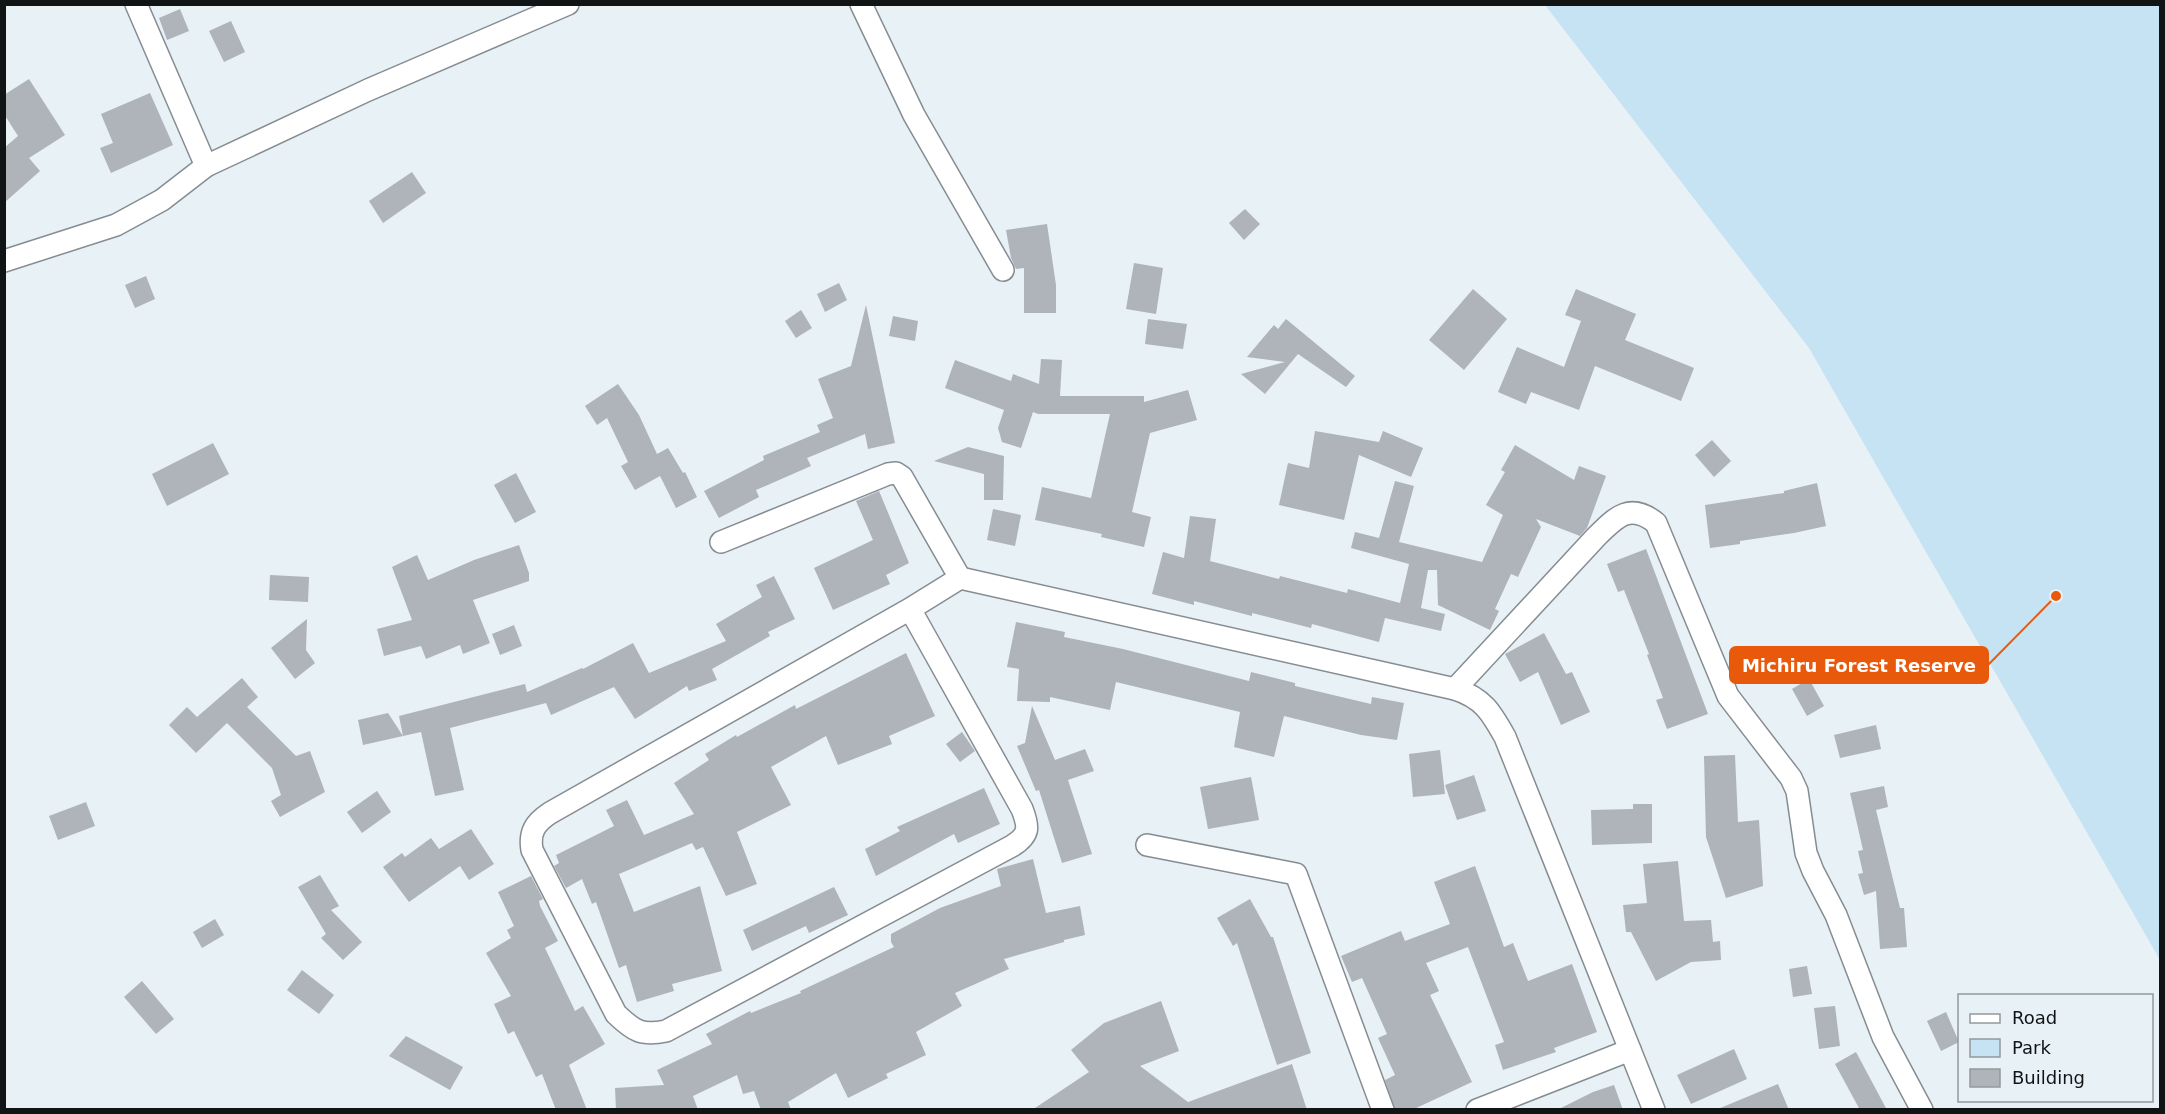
<svg xmlns="http://www.w3.org/2000/svg" width="2165" height="1114" viewBox="0 0 2165 1114" font-family="'DejaVu Sans',sans-serif">
<rect width="100%" height="100%" fill="#e8f1f6"/>
<path fill="#c6e3f4" d="M1545,5h615v955l-351,-612z"/>
<g fill="#afb3ba">
<path d="M180,9l9,22 -22,9 -8,-22z"/>
<path d="M231,21l14,31 -21,10 -15,-31z"/>
<path d="M29,79l36,56 -36,23 11,13 -36,32v-55l14,-12 -14,-22v-19z"/>
<path d="M150,93l23,52 -62,28 -11,-25 13,-5 -12,-29z"/>
<path d="M412,172l14,21 -43,30 -14,-22z"/>
<path d="M1245,209l15,15 -16,16 -15,-17z"/>
<path d="M1047,224l9,61v28h-32v-45l-8,1 -5,-11 -5,-28z"/>
<path d="M1134,263l29,5 -7,46 -30,-5z"/>
<path d="M146,276l9,23 -20,9 -10,-23z"/>
<path d="M839,283l8,17 -22,12 -8,-18z"/>
<path d="M1473,289l34,30 -43,51 -35,-30z"/>
<path d="M1576,289l60,25 -11,26 69,28 -13,33 -86,-35 -16,44 -48,-18 -5,12 -28,-12 19,-45 47,20 17,-46 -16,-6z"/>
<path d="M866,305l29,138 -27,6 -3,-15 -58,24 4,8 -55,24 3,7 -40,21 -15,-27 60,-31 -1,-4 57,-24 -3,-7 16,-7 -15,-39 33,-13z"/>
<path d="M801,310l11,18 -16,10 -11,-17z"/>
<path d="M893,316l25,5 -3,20 -26,-5z"/>
<path d="M1148,319l39,5 -4,25 -38,-5z"/>
<path d="M1286,319l69,57 -9,11 -48,-33 -33,40 -24,-20 44,-12 -38,-5 27,-32 4,4z"/>
<path d="M1041,359l21,1 -2,36h84v6l44,-12 9,30 -47,13 -18,79 19,5 -7,30 -43,-10 1,-3 -67,-14 7,-33 49,11 19,-84h-72l-5,-2 -12,36 -19,-6 -4,-14 6,-18 -59,-22 10,-28 56,21 2,-7 26,10z"/>
<path d="M618,384l21,31 18,39 11,-6 15,25 2,-1 12,25 -21,11 -16,-32 -25,14 -14,-24 7,-4 -21,-44 -10,7 -12,-19z"/>
<path d="M1315,431l64,11 4,-11 40,17 -12,29 -52,-22 -15,65 -65,-15 9,-42 21,5z"/>
<path d="M1712,440l19,21 -17,16 -19,-22z"/>
<path d="M213,443l16,31 -62,32 -15,-32z"/>
<path d="M1515,445l59,35 5,-14 27,10 -19,52 -7,8 -44,-17 5,8 -23,50 -7,-3 -16,35 4,2 -9,19 -52,-25 -1,-35h-9l-7,38 24,6 -4,17 -56,-13 -6,24 -67,-18 -1,4 -59,-15v3l-58,-15v4l-42,-11 11,-42 21,6 6,-42 26,3 -6,42 69,18 1,-3 67,17 1,-4 52,14 9,-39 -58,-16 4,-16 24,6 16,-57 19,5 -15,56 83,20 21,-47 -17,-10 19,-33 -4,-2z"/>
<path d="M968,447l36,9 -1,44h-19v-26l-50,-13z"/>
<path d="M516,473l20,39 -21,11 -21,-38z"/>
<path d="M1817,483l9,43 -32,7 -54,8v3l-30,4 -5,-43 79,-12v-2z"/>
<path d="M879,491l30,72 -23,12 4,9 -57,26 -19,-42 59,-28 -17,-39z"/>
<path d="M993,509l28,6 -6,31 -28,-6z"/>
<path d="M519,545l10,28v8l-56,19 17,43 -27,11 -3,-9 -34,14 -5,-13 -37,10 -7,-27 35,-9 -20,-53 25,-12 11,25 46,-20z"/>
<path d="M1646,549l62,165 -41,15 -11,-29 7,-2 -16,-43 2,-1 -25,-64 -6,2 -11,-28z"/>
<path d="M270,575l39,2 -1,25 -39,-2z"/>
<path d="M774,576l21,43 -27,13 2,4 -58,33 5,11 -28,11 -2,-5 -52,33 -21,-32 -63,28 -5,-12 -96,25 14,62 -29,6 -14,-64 -18,4 -4,-20 126,-32 2,8 55,-24 1,1 50,-26 16,30 77,-32 -10,-17 46,-27 -6,-12z"/>
<path d="M307,619l-1,31 9,13 -20,16 -24,-31z"/>
<path d="M1016,622l49,10 -1,5 59,12 126,32 2,-9 44,11v3l76,18 1,-7 32,6 -7,37 -36,-5 -77,-19 -10,41 -40,-10 6,-35 -124,-30 -6,28 -60,-13v5l-33,-1 2,-32 -12,-2z"/>
<path d="M514,625l8,21 -22,9 -8,-21z"/>
<path d="M1544,633l22,41 6,-2 18,40 -29,13 -23,-53 -18,10 -15,-28z"/>
<path d="M906,653l29,63 -46,20 3,8 -54,21 -12,-29 -55,31 20,38 -54,27 20,52 -31,12 -23,-49 -7,3 -4,-7 -73,31 15,38 66,-26 22,85 -50,13 2,7 -37,11 -11,-37 -7,3 -23,-66 -4,2 -10,-25 -16,9 -12,-22 5,-3 -3,-8 58,-29 -8,-16 21,-10 17,35 50,-21 -20,-31 35,-23 -4,-6 31,-19 1,2 58,-32 1,4z"/>
<path d="M242,678l16,19 -11,10 49,49 14,-5 15,41 -45,25 -9,-16 10,-6 -9,-27 -45,-45 -31,30 -27,-28 18,-18 10,10z"/>
<path d="M1809,679l15,27 -17,10 -15,-27z"/>
<path d="M1032,706l23,54 30,-11 9,22 -26,9 24,74 -30,9 -23,-73 -3,1 -19,-45 8,-3z"/>
<path d="M388,713l15,23 -40,9 -5,-25z"/>
<path d="M1876,725l5,24 -41,9 -6,-23z"/>
<path d="M962,732l13,19 -15,11 -14,-18z"/>
<path d="M1440,750l5,44 -32,3 -4,-43z"/>
<path d="M1735,755l3,67 21,-2 4,66 -37,12 -20,-61 -2,-81z"/>
<path d="M1474,775l12,36 -29,9 -12,-35z"/>
<path d="M1251,777l8,43 -51,9 -8,-42z"/>
<path d="M1884,786l4,21 -12,3 24,98h4l3,39 -27,2 -4,-58 -12,4 -6,-21 5,-1 -5,-22 5,-1 -13,-57z"/>
<path d="M984,788l16,36 -42,19 -4,-9 -78,42 -11,-27 35,-18 -3,-4z"/>
<path d="M377,791l14,21 -29,21 -15,-21z"/>
<path d="M86,802l9,24 -37,14 -9,-24z"/>
<path d="M1633,804h19v39l-60,2 -1,-35 42,-1z"/>
<path d="M471,829l23,35 -25,16 -9,-14 -51,36 -26,-35 19,-14 3,4 26,-19 8,11z"/>
<path d="M1033,859l13,54 34,-7 5,29 -21,5v2l-60,17 5,10 -54,24 7,13 -46,26 10,23 -40,19 2,4 -40,20 -12,-25 -48,29 3,8h-30l-7,-19 -11,3 -6,-19 -44,21 5,14h-82l-1,-22 49,-3 -7,-15 55,-26 -6,-10 44,-23 1,2 50,-20 -1,-2 94,-44 -3,-5v-8l49,-26 61,-22 -4,-17z"/>
<path d="M1678,861l6,60 27,-1 2,22 7,-1 1,19 -30,2 -35,19 -25,-49h-5l-3,-27 24,-2 -4,-39z"/>
<path d="M1475,866l29,81 9,-4 15,38 44,-17 25,68 -43,16 2,4 -53,18 -8,-25 9,-3 -36,-95 -42,16 13,28 -9,4 42,87 -60,28h-17l-10,-30 10,-5 -17,-37 9,-4 -25,-56 -10,4 -11,-26 60,-25 4,10 45,-17 -16,-42z"/>
<path d="M320,875l19,31 -8,4 31,32 -19,18 -22,-22 5,-4 -28,-47z"/>
<path d="M531,876l12,23 -4,2 1,5 18,35 -13,7 30,63 8,-5 22,38 -36,21 18,45h-31l-14,-36 -6,3 -22,-46 -6,3 -14,-30 17,-8 -25,-43 25,-15 -4,-8 7,-4 -16,-34z"/>
<path d="M834,887l14,28 -39,18 -3,-7 -54,25 -9,-21z"/>
<path d="M1250,899l21,38h2l38,116 -34,12 -40,-122 -4,3 -16,-28z"/>
<path d="M215,919l9,16 -22,13 -9,-16z"/>
<path d="M1807,966l5,28 -19,3 -4,-28z"/>
<path d="M302,970l32,25 -15,19 -32,-24z"/>
<path d="M142,981l32,38 -18,15 -32,-37z"/>
<path d="M1161,1001l18,50 -39,15 48,36 104,-38 15,46h-275l57,-38 -18,-22 33,-27z"/>
<path d="M1835,1006l5,40 -21,3 -5,-41z"/>
<path d="M1946,1012l13,30 -18,9 -14,-30z"/>
<path d="M406,1036l57,31 -13,23 -61,-34z"/>
<path d="M1734,1049l13,30 -56,25 -14,-29z"/>
<path d="M1856,1052l31,58h-27l-25,-46z"/>
<path d="M1778,1084l11,26h-71v-1z"/>
<path d="M1614,1085l9,25h-66l36,-18z"/>
</g>
<g fill="none" stroke-linecap="round" stroke-linejoin="round">
<defs>
<g id="minor">
<path d="M136,4l70,162"/>
<path d="M861,4l53,111 89,155"/>
<path d="M4,261l112,-36 46,-25 44,-34 162,-76 200,-86"/>
<path d="M721,542l167,-68 8,-1 6,4 58,101"/>
<path d="M910,609l112,200c7,18 8,26 -10,37l-346,185c-25,5 -32,0 -50,-17l-84,-164c-3,-18 3,-27 18,-37l360,-204 50,-31 495,111c28,9 36,23 50,48l149,373"/>
<path d="M1455,689l141,-152c20,-20 34,-35 60,-14l72,173 63,82 6,13 9,62 7,18 23,44 47,122 39,73"/>
<path d="M1147,845l149,29 87,236"/>
<path d="M1477,1110l153,-60"/>
</g>
</defs>
<use href="#minor" stroke="#868d92" stroke-width="24"/>
<use href="#minor" stroke="#fff" stroke-width="21"/>
</g>
<path fill="none" stroke="#e8590c" stroke-width="2" d="M2056 596L1988 665"/>
<circle fill="#e8590c" stroke="#e8f1f6" stroke-width="2" cx="2056" cy="596" r="6"/>
<rect fill="#e8590c" stroke="#e8590c" stroke-width="2" x="1730" y="647" width="258" height="36" rx="6"/>
<g font-size="18" text-anchor="middle" font-weight="bold" fill="#fff">
<text x="1859" y="672">Michiru Forest Reserve</text>
</g>
<rect width="2165" height="1114" fill="none" stroke="#111415" stroke-width="12"/>
<rect x="1958" y="994" width="195" height="108" fill="#e8f1f6" stroke="#92999c" stroke-width="1.5"/>
<rect x="1970" y="1014" width="30" height="9" fill="#ffffff" stroke="#92999c" stroke-width="1.5"/>
<text x="2012" y="1024" font-size="18" fill="#111415">Road</text>
<rect x="1970" y="1039" width="30" height="18" fill="#c6e3f4" stroke="#92999c" stroke-width="1.5"/>
<text x="2012" y="1054" font-size="18" fill="#111415">Park</text>
<rect x="1970" y="1069" width="30" height="18" fill="#afb3ba" stroke="#92999c" stroke-width="1.5"/>
<text x="2012" y="1084" font-size="18" fill="#111415">Building</text>
</svg>
